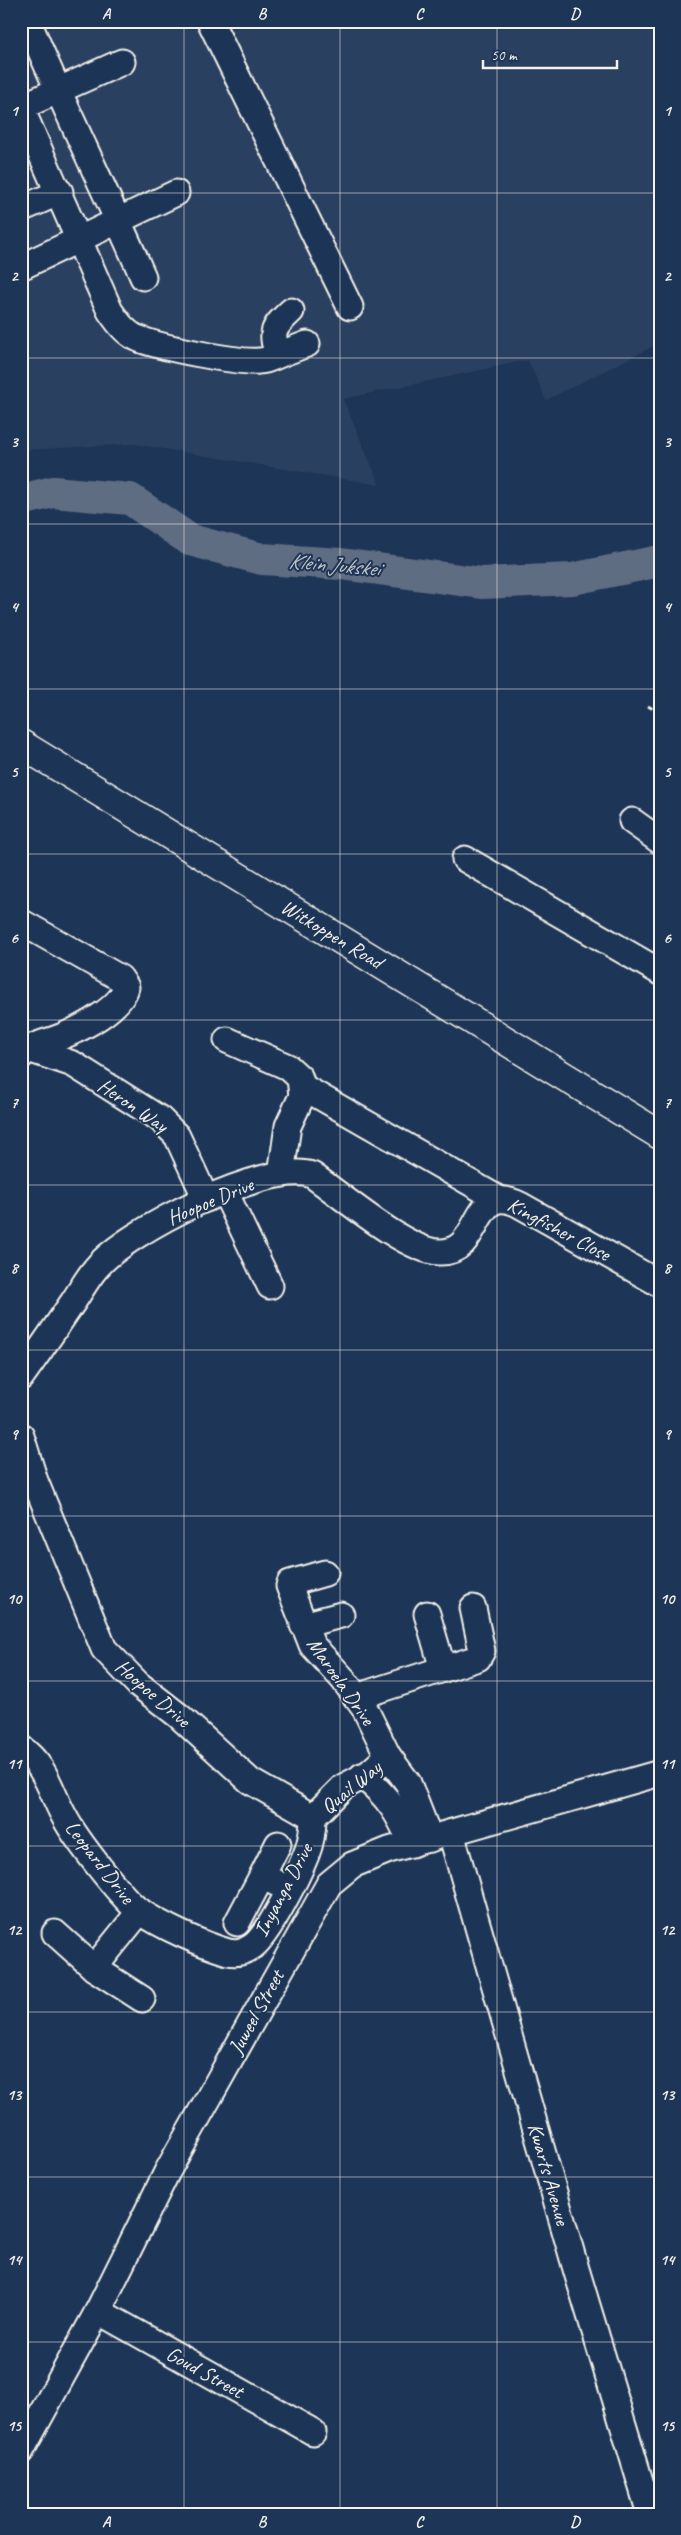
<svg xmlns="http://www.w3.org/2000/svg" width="681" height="2535" viewBox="0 0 681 2535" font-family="Caveat,sans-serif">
<rect width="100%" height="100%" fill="#1d3557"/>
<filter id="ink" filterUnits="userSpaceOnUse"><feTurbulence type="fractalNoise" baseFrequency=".02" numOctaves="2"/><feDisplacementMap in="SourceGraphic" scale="10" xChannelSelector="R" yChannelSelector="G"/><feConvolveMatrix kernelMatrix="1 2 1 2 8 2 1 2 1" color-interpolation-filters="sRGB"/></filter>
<g filter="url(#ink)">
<path fill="#2a4060" d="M21,21h639v322l-114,57 -18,-40 -185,39 37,86 -246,-41 -113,6z"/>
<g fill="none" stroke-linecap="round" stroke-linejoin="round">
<path stroke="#5e6d82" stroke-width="32" d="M21,500l32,-8 77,7 60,41 72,19 79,5 141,19 90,-4 88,-18"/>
<defs>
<g id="minor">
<path d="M28,21c36,87 78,170 115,256"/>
<path d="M210,21l140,286"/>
<path d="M21,107l101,-45"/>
<path d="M21,108l89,203c7,10 15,22 27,27 20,9 101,25 122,23 7,0 13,-3 19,-6 -8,-24 -5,-27 13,-44"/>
<path d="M21,209l39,-17"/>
<path d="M21,267l155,-74"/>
<path d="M278,355l29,-11"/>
<path d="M632,821l28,20"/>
<path d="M465,859l195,113"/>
<path d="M21,922l99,56 6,9c-5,21 -44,41 -63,49 -13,6 -33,8 -42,20"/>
<path d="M227,1040l61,27 12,11 2,18 -14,30 -7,48"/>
<path d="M22,1047l51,17 87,55 17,17 29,63"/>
<path d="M303,1087l194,111"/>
<path d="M225,1192l45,94"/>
<path d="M21,1377c18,-25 35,-50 52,-75 8,-12 15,-25 24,-35 30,-36 170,-107 215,-92 29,20 94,76 127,77 45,2 31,-72 81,-47l140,79"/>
<path d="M21,1436l14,45 69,168 34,35 41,32 71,65 63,36"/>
<path d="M325,1573l-35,10 -1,3 23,59 31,34 22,30 23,47 20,27 22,56"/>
<path d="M427,1614l16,55"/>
<path d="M303,1625l38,-10"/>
<path d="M356,1697l122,-39 4,-7 -9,-43"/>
<path d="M21,1748c26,19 29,43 44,70 11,21 55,78 73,92 23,16 63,34 90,42 10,2 16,0 25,-6 16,-12 45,-71 53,-91 5,-12 7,-25 7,-38"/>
<path d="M362,1776c27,21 36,37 50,68"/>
<path d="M313,1817l30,-30 25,-13 20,-18"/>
<path d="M451,1833l125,436 74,245"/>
<path d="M278,1844l-16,32 26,13"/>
<path d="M237,1923l25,-47"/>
<path d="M55,1933l39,35 48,31"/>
<path d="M94,1968l46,-57"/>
<path d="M98,2311l215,121"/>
<path d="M21,2451l77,-140 69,-139 162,-288 23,-19 37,-15 271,-77"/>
</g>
<path id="major" d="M21,744l639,391"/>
</defs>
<use href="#minor" stroke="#f4f1e8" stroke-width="29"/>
<use href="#major" stroke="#f4f1e8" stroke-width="31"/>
<path stroke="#f4f1e8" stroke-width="3" stroke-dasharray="5 4" stroke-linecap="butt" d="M648,706l12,7"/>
<use href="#minor" stroke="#1d3557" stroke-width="25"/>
<use href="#major" stroke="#1d3557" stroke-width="28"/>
</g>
</g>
<path fill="none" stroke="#f4f1e8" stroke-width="1" stroke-opacity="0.55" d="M184,21v2493M340,21v2493M497,21v2493M21,193h639M21,358h639M21,524h639M21,689h639M21,854h639M21,1020h639M21,1185h639M21,1350h639M21,1516h639M21,1681h639M21,1846h639M21,2012h639M21,2177h639M21,2342h639"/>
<g text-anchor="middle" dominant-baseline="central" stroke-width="4" stroke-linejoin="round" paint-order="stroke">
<g font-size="21" fill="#f4f1e8" stroke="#1d3557">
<text transform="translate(332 934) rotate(31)">Witkoppen Road</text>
<text transform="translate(133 1105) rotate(34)">Heron Way</text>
<text transform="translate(210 1201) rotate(-23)">Hoopoe Drive</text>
<text transform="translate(559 1229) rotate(28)">Kingfisher Close</text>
<text transform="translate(341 1681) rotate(55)">Maroela Drive</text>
<text transform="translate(153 1693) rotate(41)">Hoopoe Drive</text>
<text transform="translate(351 1787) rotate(-39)">Quail Way</text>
<text transform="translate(100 1862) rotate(52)">Leopard Drive</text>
<text transform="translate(283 1890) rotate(-62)">Inyanga Drive</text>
<text transform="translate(256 2012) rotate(-61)">Juweel Street</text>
<text transform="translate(549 2174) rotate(74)">Kwarts Avenue</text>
<text transform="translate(205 2372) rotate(29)">Goud Street</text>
</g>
<g font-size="22" font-style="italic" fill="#c0c3c4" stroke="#1d3557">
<text transform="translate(334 565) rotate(5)">Klein Jukskei</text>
</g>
</g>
<rect width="681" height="2535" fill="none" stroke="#1d3557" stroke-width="55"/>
<path d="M483 60v8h134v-8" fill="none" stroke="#f4f1e8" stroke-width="2.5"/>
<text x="491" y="60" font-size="15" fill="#f4f1e8" stroke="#1d3557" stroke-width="4" paint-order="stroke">50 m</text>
<rect x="28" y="28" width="626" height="2480" fill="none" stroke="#f4f1e8" stroke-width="2"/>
<g font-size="16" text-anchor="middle" font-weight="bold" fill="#f4f1e8">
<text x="106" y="19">A</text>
<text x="262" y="19">B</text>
<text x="419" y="19">C</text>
<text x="575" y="19">D</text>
<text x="14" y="116">1</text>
<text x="667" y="116">1</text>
<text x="14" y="281">2</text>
<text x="667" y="281">2</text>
<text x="14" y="447">3</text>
<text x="667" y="447">3</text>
<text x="14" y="612">4</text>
<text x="667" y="612">4</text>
<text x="14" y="777">5</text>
<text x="667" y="777">5</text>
<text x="14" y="943">6</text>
<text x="667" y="943">6</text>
<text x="14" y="1108">7</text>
<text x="667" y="1108">7</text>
<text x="14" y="1273">8</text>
<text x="667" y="1273">8</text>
<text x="14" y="1439">9</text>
<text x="667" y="1439">9</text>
<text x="14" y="1604">10</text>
<text x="667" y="1604">10</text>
<text x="14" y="1769">11</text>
<text x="667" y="1769">11</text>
<text x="14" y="1935">12</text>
<text x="667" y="1935">12</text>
<text x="14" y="2100">13</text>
<text x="667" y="2100">13</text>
<text x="14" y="2265">14</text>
<text x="667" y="2265">14</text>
<text x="14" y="2431">15</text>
<text x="667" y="2431">15</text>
<text x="106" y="2527">A</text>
<text x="262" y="2527">B</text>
<text x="419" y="2527">C</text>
<text x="575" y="2527">D</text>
</g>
</svg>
